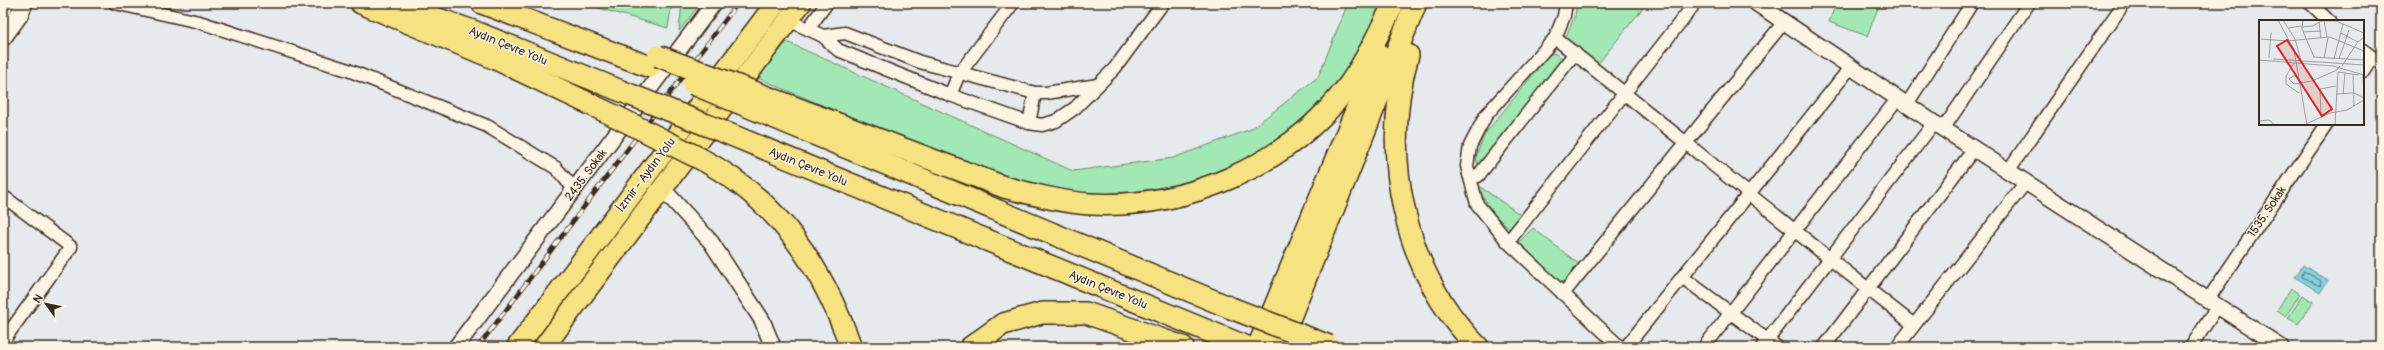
<svg xmlns="http://www.w3.org/2000/svg" width="2384" height="350" viewBox="0 0 2384 350" font-family="Pangolin,sans-serif">
<rect width="100%" height="100%" fill="#e7eaec"/>
<filter id="ink" filterUnits="userSpaceOnUse"><feTurbulence type="fractalNoise" baseFrequency=".025" numOctaves="2"/><feDisplacementMap in="SourceGraphic" scale="8" xChannelSelector="R" yChannelSelector="G"/><feConvolveMatrix kernelMatrix="1 2 1 2 8 2 1 2 1" color-interpolation-filters="sRGB"/></filter>
<g filter="url(#ink)">
<g fill="#a2e8b4" stroke="#6e8969">
<path d="M581,3h91l-4,25z"/>
<path d="M682,3h19l-22,28z"/>
<path d="M1348,3h34l-30,62 -23,29 -33,35 -44,30 -70,25 -76,12 -45,-3 -55,-14 -86,-32 -164,-70 31,-35 286,129 100,-13 78,-29 67,-52z"/>
<path d="M1577,3h70l-50,62 -32,-26 10,-24z"/>
<path d="M1836,3h44l-13,33 -38,-14z"/>
<path d="M1554,53l13,8 -88,108 -3,-12 8,-22 65,-80z"/>
<path d="M1476,184l45,31 -12,14 -17,-17z"/>
<path d="M1533,228l47,37 -12,15 -11,3 -38,-41z"/>
<path d="M2291,288l9,6 -14,22 -9,-6z"/>
<path d="M2303,295l10,7 -15,22 -10,-6z"/>
</g>
<path fill="#83d2df" stroke="#668f92" d="M2303,265l25,15 -8,13 -25,-16z"/>
<g fill="none" stroke-linecap="round" stroke-linejoin="round">
<path stroke="#586d6b" stroke-width="1" d="M2304,271l17,10 -1,5 -18,-9z"/>
<defs>
<g id="minor">
<path d="M115,3l84,19 149,48 139,56 69,42 19,22"/>
<path d="M1566,3l-2,13 -9,22 -69,77 -16,31 -3,20 10,38 31,38 112,105"/>
<path d="M2310,3l19,18"/>
<path d="M788,20l35,16 15,14 112,45 79,28 13,2 14,-4 19,-13 40,-40 48,-65"/>
<path d="M808,29l19,-26"/>
<path d="M823,36l22,-3 75,29 115,31h11l52,-8"/>
<path d="M1555,38c120,95 238,193 359,287"/>
<path d="M2363,50l18,14"/>
<path d="M2363,71l9,-14"/>
<path d="M950,95l9,-21 54,-71"/>
<path d="M1907,104l65,-101"/>
<path d="M1029,123l6,-30"/>
<path d="M1943,129l86,-126"/>
<path d="M2008,171l116,-168"/>
<path d="M1469,175l9,1 97,-123"/>
<path d="M3,196l68,51 -68,94"/>
<path d="M1508,242l184,-235 1,-4"/>
<path d="M1682,277l95,70"/>
<path d="M1563,294l221,-272"/>
<path d="M2207,301l120,-177"/>
<path d="M1626,347l224,-279"/>
<path d="M1704,347l194,-249"/>
<path d="M1762,347l172,-224"/>
<path d="M1824,347l150,-198"/>
<path d="M1897,347l129,-165"/>
<path d="M2191,347l26,-40"/>
</g>
<g id="tertiary">
<path d="M1756,3l178,120 347,224"/>
<path d="M663,189l48,53 51,78 11,27"/>
<path d="M456,347l258,-344"/>
</g>
<g id="secondary">
<path d="M3,8l2,-5"/>
<path d="M3,37l16,-22 5,-12"/>
</g>
<g id="trunk">
<path d="M517,347l259,-344"/>
<path d="M544,347l257,-344"/>
</g>
<g id="motorway">
<path d="M361,3l135,56 119,57"/>
<path d="M482,3l168,64"/>
<path d="M398,5l75,26 158,64"/>
<path d="M1408,55c-28,100 -5,217 70,292"/>
<path d="M754,92l250,95c28,7 57,15 86,17 96,5 195,-37 255,-114 20,-26 34,-58 49,-87"/>
<path d="M742,104l489,204"/>
<path d="M724,132l523,215"/>
<path d="M701,159c77,41 121,107 150,188"/>
<path d="M971,347l32,-23 39,-11h44l97,34"/>
<path d="M1258,347l121,-292"/>
<path d="M1278,347l138,-344"/>
</g>
</defs>
<use href="#minor" stroke="#3b2a1e" stroke-width="15"/>
<use href="#tertiary" stroke="#3b2a1e" stroke-width="18"/>
<use href="#secondary" stroke="#3b2a1e" stroke-width="20"/>
<use href="#trunk" stroke="#3b2a1e" stroke-width="23"/>
<use href="#motorway" stroke="#3b2a1e" stroke-width="24"/>
<use href="#minor" stroke="#fcf5e5" stroke-width="12"/>
<use href="#tertiary" stroke="#fcf5e5" stroke-width="15"/>
<use href="#secondary" stroke="#fcf5e5" stroke-width="17"/>
<use href="#trunk" stroke="#f7e281" stroke-width="20"/>
<use href="#motorway" stroke="#f7e281" stroke-width="21"/>
<defs>
<path id="rail" d="M478,347l260,-344"/>
</defs>
<use href="#rail" stroke="#3b2a1e" stroke-width="4.5"/>
<use href="#rail" stroke="#fcf5e5" stroke-width="3" stroke-dasharray="9" stroke-linecap="butt"/>
<defs>
<g id="motorway-bridge">
<path d="M658,56l96,36"/>
<path d="M693,84l49,20"/>
<path d="M631,95l93,37"/>
<path d="M615,116l86,43"/>
<path d="M1231,308l98,38"/>
</g>
</defs>
<use href="#motorway-bridge" stroke="#3b2a1e" stroke-width="24" stroke-linecap="butt"/>
<use href="#motorway-bridge" stroke="#f7e281" stroke-width="21"/>
</g>
</g>
<g text-anchor="middle" dominant-baseline="central" stroke-width="3" stroke-linejoin="round" paint-order="stroke">
<g font-size="12" fill="#3b2a1e" stroke="#fcf5e5">
<text transform="translate(508 46) rotate(22)">Aydın Çevre Yolu</text>
<text transform="translate(808 167) rotate(22)">Aydın Çevre Yolu</text>
<text transform="translate(586 175) rotate(-53)">2435. Sokak</text>
<text transform="translate(646 175) rotate(-53)">İzmir - Aydın Yolu</text>
<text transform="translate(2267 212) rotate(-56)">1535. Sokak</text>
<text transform="translate(1108 290) rotate(22)">Aydın Çevre Yolu</text>
</g>
</g>
<g transform="translate(2259 20)">
<rect width="105" height="105" fill="#e7eaec"/>
<path fill="none" stroke="#a29d9a" stroke-width="1" d="M19,0l16,30 13,75M24,0l12,19 6,22M44,0l-1,9 12,28M65,1l3,16M60,2l2,16M42,7l12,-1 8,-5h15l28,12M30,8l12,-2M44,12l18,-1M82,13l17,9M2,19l26,2 43,-4 34,14M54,37l51,3M10,38l2,-25M65,38l4,-20M14,39l91,6M75,39l9,-35M80,39l10,-29M0,40l74,6 31,9M35,43l-8,13v8l13,9M83,46l15,-23 7,-6M94,55l1,31M104,55l1,19M40,60l-4,-5 -6,4 5,5 18,-3 25,-11 3,-4M77,74l18,-1 10,5M84,74l2,-21M62,97l-1,-28 16,-3M0,101l10,-1 6,5M47,104l24,-11 17,-3 17,-10M76,105l3,-53 21,3"/>
<path fill="#d62828" fill-opacity="0.15" stroke="#d62828" stroke-width="2" d="M28,20l45,69 -10,7 -45,-70z"/>
<rect width="105" height="105" fill="none" stroke="#3b2a1e" stroke-width="2"/>
</g>
<rect width="2384" height="350" fill="none" stroke="#fcf5e5" stroke-width="16"/>
<rect x="8" y="8" width="2368" height="334" fill="none" stroke="#3b2a1e" stroke-width="1.5" filter="url(#ink)"/>
<g transform="translate(46 304) rotate(303)" stroke="#fcf5e5" stroke-width="3" paint-order="stroke">
<path d="M0-3L7 15L0 10L-7 15Z" fill="#3b2a1e"/>
<text y="-6" font-size="11" font-weight="bold" text-anchor="middle" fill="#3b2a1e">N</text>
</g>
</svg>
